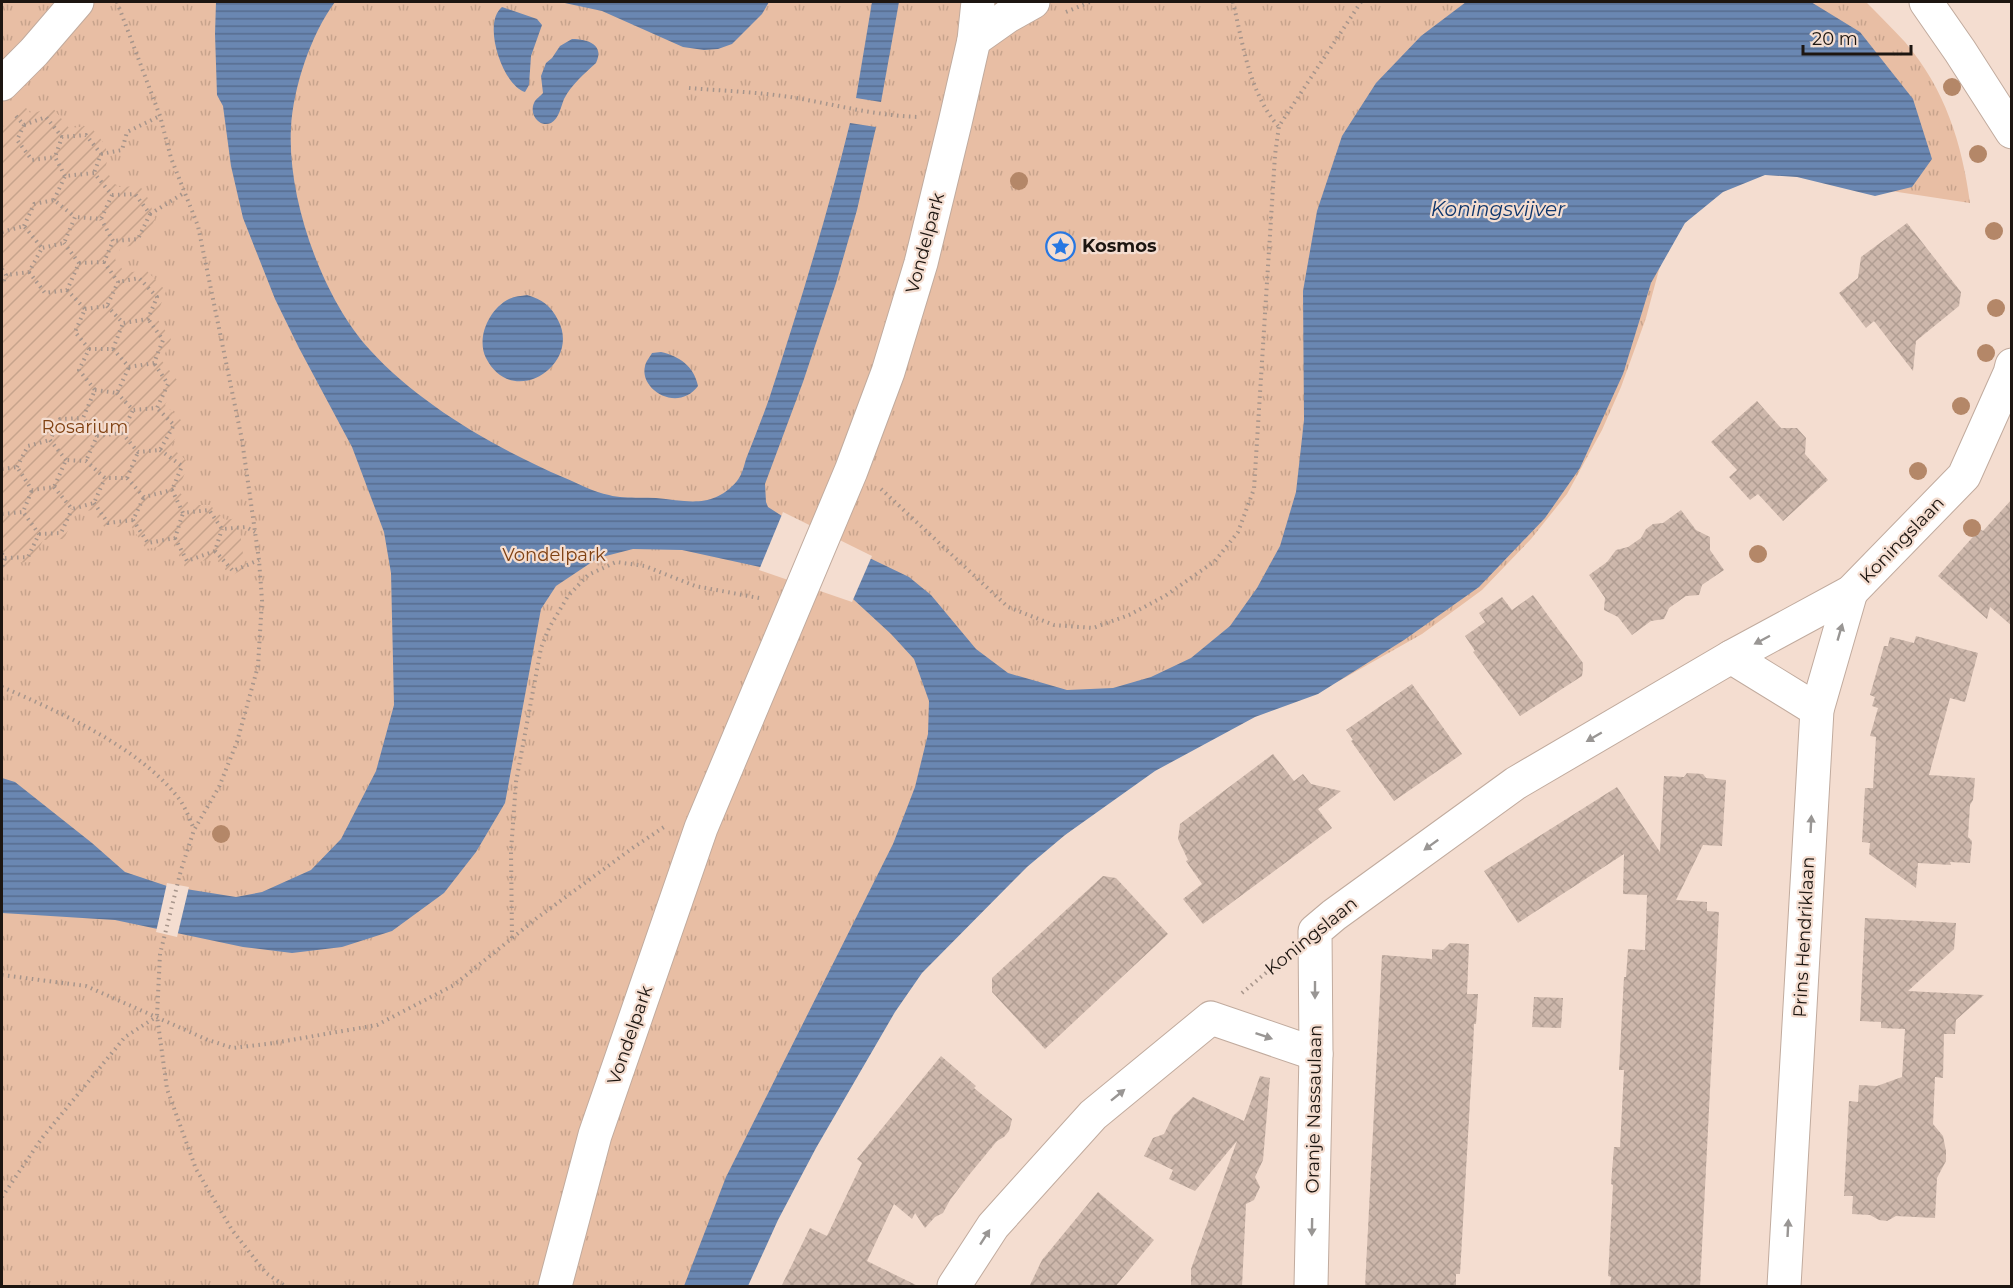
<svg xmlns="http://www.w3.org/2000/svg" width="2013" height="1288" viewBox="0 0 2013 1288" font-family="Montserrat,sans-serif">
<defs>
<pattern id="park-tufts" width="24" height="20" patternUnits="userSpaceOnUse" patternTransform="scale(1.5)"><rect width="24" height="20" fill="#e8bea4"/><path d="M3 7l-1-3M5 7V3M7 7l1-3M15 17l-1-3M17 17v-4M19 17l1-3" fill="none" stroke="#c7a38c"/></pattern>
<pattern id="garden-furrows" width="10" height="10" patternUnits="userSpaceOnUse" patternTransform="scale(1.5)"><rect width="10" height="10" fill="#e8bea4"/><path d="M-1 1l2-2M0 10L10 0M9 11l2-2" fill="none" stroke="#c7a38c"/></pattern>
<pattern id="water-rules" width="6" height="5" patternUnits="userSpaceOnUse" patternTransform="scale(1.5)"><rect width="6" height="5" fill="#6a87b2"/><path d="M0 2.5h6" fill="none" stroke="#576d8f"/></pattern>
<pattern id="building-cross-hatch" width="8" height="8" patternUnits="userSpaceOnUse" patternTransform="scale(1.5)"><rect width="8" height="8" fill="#cdb7ab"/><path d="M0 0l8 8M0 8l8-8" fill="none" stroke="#b09d92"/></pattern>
</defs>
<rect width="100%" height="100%" fill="#f4ddd0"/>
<path fill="url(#park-tufts)" d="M2,2h1864c13,13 26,26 39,40 40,47 57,101 65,161l-204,-31 -45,18 -43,37 -14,24 -18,67 -25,69 -19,43 -35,64 -36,45 -49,51 -60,44 -83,47 -82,33 -104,54 -126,96 -97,97 -32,40 -85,145 -56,114 -11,26h-744z"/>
<path fill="url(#garden-furrows)" d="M22,103l9,11 21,-7 17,21 21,-2c12,15 22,22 15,43l12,18 23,-1 9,14 6,19 -12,26 -22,2 -6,12 10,14 21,-3 20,21 -10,26 15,22 -9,22 15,19 -12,25 18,17 -12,25 18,16 -11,27 12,15h20l15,15 13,-2 7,50 -14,8 -17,-19 -29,10 -12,-23 -27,5 -15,-23 -26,2 -13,-18 -16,3 -12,26 -21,1 -11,22 -23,1 -7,18v-453z"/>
<g fill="url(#water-rules)">
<path d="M216,2h119c-24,32 -42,86 -44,126 -4,70 31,170 79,222 50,55 127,99 195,128 14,6 29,14 44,17 14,4 31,2 47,3 32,3 57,11 81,-17 5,-6 7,-15 9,-22 8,-20 16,-40 23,-60 30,-92 58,-183 81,-276l26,4 -19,83 -21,73 -33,99 -38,102 1,18 2,5 14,9 127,61 22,18 45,54 32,24 59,17 46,-2 38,-11 40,-19 39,-32 27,-38 23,-42 16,-54 8,-72 -1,-129 14,-80 25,-75 34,-53 45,-47 45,-34h345l49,30 53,67 19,60 -20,28 -37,9 -78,-19 -32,-2 -42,17 -38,31 -34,60 -28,91 -43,94 -35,50 -66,69 -75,53 -86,54 -63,23 -100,54 -90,64 -38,32 -105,106 -27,39 -79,136 -38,72 -30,66h-64l42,-109 167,-333 22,-57 13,-53 1,-33 -15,-42 -23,-25 -38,-35 -93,-32 -78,-17 -49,-1 -35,9 -42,28 -15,23 -36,194 -29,49 -32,41 -52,38 -50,16 -50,6 -49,-6 -128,-27 -113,-7v-135l13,4 77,61 33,29 42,14 69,11 26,-5 49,-22 30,-31 35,-68 18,-66 -3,-132 -7,-41 -32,-85 -53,-99 -24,-49 -32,-81 -12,-52 -8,-60 -6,-11 -2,-61z"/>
<path d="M560,2h209l-7,12 -30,30 -14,5 -14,1 -21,-3 -81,-36z"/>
<path d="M872,2h27l-18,100 -25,-4z"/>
<path d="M502,7l35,12 5,6 -11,31 -2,29 -4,7c-21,-5 -44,-68 -23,-85z"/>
<path d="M572,39c16,0 33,6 24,24 -12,11 -24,21 -32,36 -3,7 -5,20 -13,24 -12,5 -22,-9 -17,-20 2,-5 6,-6 9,-10l-2,-17 5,-13 6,-5 8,-12z"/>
<path d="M527,295c15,4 24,11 31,25 24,45 -46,90 -72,38 -10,-20 3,-49 23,-59 6,-3 12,-3 18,-4z"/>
<path d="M661,352c18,4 33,14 37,34 -20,27 -59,4 -53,-20 1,-5 5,-9 7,-13z"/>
</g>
<g fill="#f4ddd0">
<path d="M783,512l89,44 -20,46 -93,-32z"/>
<path d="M167,883l22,4 -12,50 -21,-5z"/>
</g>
<g fill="url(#building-cross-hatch)">
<path d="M1907,223l54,69 -2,14 -43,35 -3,30 -39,-50 -8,7 -27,-35 19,-15 3,-21z"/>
<path d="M1757,401l24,27h16l9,10 -1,16 23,26 -45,41 -25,-27 -8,6 -21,-23 8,-7 -26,-28z"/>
<path d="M2012,499v127l-22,-19 -3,12 -49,-43 42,-47 3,2z"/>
<path d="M1681,510l15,20 14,7v13l14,20 -22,15 -3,10 -13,1 -17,12 -5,11 -13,2 -19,14 -14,-18 -14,-7 1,-12 -16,-23 18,-13 9,-12 12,-3 13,-9 5,-9 7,-5 10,-1z"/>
<path d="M1533,595l50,68v5l-1,8 -62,40 -47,-64 2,-1 -10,-15 20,-14 -6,-9 23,-16 10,13z"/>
<path d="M1916,636l62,17 -13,49 -15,-4 -21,77 46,3 -2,22 -3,5 -2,32 4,4 -2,22 -20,-1 1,3 -33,-2 -2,25 -47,-34 1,-11 -8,-1 3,-54h8l3,-51 -6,-1 8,-28 -6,-2 3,-9 -5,-2 14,-49h4l2,-9 24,6z"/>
<path d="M1412,684l50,70 -68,47 -43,-60 2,-1 -7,-10z"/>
<path d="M1273,754l21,27 9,-7 8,10 30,7 -23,18 14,19 -129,96 -20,-25 19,-15 -16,-23 2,-1 -10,-21 2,-15z"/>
<path d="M1687,773l16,1 3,4 20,2 -4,66 -19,-1 -27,55 31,2v9l12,1 -19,375h-90l1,-10 -3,-1 5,-91 -2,-1 3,-37h6l4,-77h-5l5,-93h2l2,-28 17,1 2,-55 -24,-1 1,-40 -106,69 -34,-52 133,-84 43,65 4,-76 20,1z"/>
<path d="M1103,876l13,2 52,56 -123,115 -53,-57v-14z"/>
<path d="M1865,918l91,5 -2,26 -46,42 76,4 -28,25 -1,14h-11l-1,44 -8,-1 -2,47 10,12 3,15v10l-9,17 -2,40 -39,-2 -9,5 -8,-1 -9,-5 -18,-1 1,-18h-9l5,-95 9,1 1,-17 18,1 25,-9 3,-48 -24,-1v-6l-21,-1z"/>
<path d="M1450,943l19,1 -2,50h11l-2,30h-2l-1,25 -13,225h-4v13h-91l17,-332 50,4v-10l11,1z"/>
<path d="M1534,997l29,1 -2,30 -29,-1z"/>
<path d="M941,1056l35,30 -2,2 38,31 -3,12 -5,6 -7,4 -28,34 -19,25 -7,13 -8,4 -10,11 -10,-15 -3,6 -18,-15 -27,57 53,26h-139l29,-59 17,8 35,-73 -5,-4z"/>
<path d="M1260,1076l10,2 -7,82 -8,17 5,10 -6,13 -8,4 -4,83h-51v-18l46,-128 -42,50 -26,-12 4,-9 -29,-14 9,-18 11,-4 9,-18 20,-19 51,24z"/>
<path d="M1098,1192l56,48 -39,47h-86l13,-27z"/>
</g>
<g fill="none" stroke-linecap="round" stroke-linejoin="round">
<defs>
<g id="minor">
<path d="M1926,2l34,49 52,81"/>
<path d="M974,40l34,-24 25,-14"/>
<path d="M2,84l32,-32 43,-50"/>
<path d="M1731,657l86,53"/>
<path d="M555,1286l40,-151 106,-307 150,-357 37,-99 33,-109 34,-140 19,-83 4,-38"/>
<path d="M954,1286l39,-60 100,-111 118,-97 105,36"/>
<path d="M1311,1286l5,-232 -1,-123 19,-16 182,-132 215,-126 120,-65 113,-116 46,-103 2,-8"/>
<path d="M1784,1286l33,-576 34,-118"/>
</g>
</defs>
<use href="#minor" stroke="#c1ab9e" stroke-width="35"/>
<g stroke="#a7958b" stroke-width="4" stroke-dasharray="1.5 4.5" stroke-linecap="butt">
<path d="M117,2l43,114 11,42 27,68 44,214 17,120 3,40 -4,66 -21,76 -18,45 -25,43 -13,40 -21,84 -3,62 10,73 29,80 36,61 34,43 19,13"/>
<path d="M1233,2c10,42 16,90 45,124"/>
<path d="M1066,12l24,-10"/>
<path d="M689,88c35,3 72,4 107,10 41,7 81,18 124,19"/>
<path d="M16,116l8,9 -7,15 15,20 23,-3"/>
<path d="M24,125l22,-8 16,20"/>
<path d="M101,154l21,-4 5,-18 33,-16"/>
<path d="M65,176l-10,-19 7,-20 24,-2 15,19 -7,19"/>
<path d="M112,195l23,-1 15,20 -12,25 -25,2"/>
<path d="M54,200l11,-24 29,-3 18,22 -11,24 -26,-2"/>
<path d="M150,214l34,-21"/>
<path d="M24,226l10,-22 20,-4 21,17 -11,26 -22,5"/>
<path d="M2,232l22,-6 18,22 -13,24 -23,3"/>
<path d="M79,263l25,-1 9,-21 -12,-22"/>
<path d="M2,269l4,6 -4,10"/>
<path d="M29,272l16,21 22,-3 12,-27 -15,-20"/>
<path d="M67,290l18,19 -10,23 14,17 -10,21 16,20 -12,28 14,18 -11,25"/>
<path d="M107,306l16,17 25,-4 9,-22 -18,-19 -21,4"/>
<path d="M85,309l22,-3 11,-24 -14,-20"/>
<path d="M89,349h24l10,-26"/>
<path d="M113,349l16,18 25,-4 9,-23 -15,-21"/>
<path d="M95,390l22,3 12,-26"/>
<path d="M117,393l16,17 24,-2 11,-24 -14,-21"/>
<path d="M122,433l16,19 22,-2 14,-25 -17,-17"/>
<path d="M97,436l25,-3 11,-23"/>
<path d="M160,450l22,16 -10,24"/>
<path d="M66,460l-16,-20 10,-21 23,-1"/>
<path d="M17,467l11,-21 22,-6"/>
<path d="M2,469l15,-2 15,23 22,-3 12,-27 20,1 19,17h22l17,19 28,-7 11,23 26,-3 13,19 24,-2 9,5"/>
<path d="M127,478l11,-26"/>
<path d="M54,487l18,22 22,-6 11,-25"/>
<path d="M881,489l127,118 46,18 39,3 36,-13 36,-19 50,-35 23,-29 16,-43 21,-334 4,-29 82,-124"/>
<path d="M94,503l14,20 25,-3 11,-23"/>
<path d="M2,514l21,-2 9,-22"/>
<path d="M133,520l15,23 27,-5 8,-25"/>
<path d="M39,534l22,-1 11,-24"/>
<path d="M175,538l12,23 28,-10 7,-22"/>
<path d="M215,551l18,20 26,-11"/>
<path d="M2,554l3,4 -3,9"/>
<path d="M5,558l23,-1 11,-23 -16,-22"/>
<path d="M2,687c58,25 139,61 178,113 6,9 10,20 14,29"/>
<path d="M512,938l-1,-87 5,-69 25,-134 8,-20 19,-32 20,-21 28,-13 29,4 50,20 64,12"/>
<path d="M2,975l84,11 122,54 25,8 41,-5 103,-18 77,-40 83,-67 97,-71 30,-20"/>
<path d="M1242,993l38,-32"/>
<path d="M2,1197l40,-59 83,-101 31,-20"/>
</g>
<use href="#minor" stroke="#fff" stroke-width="33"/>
</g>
<g fill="#b48768">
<circle cx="1952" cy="87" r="9"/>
<circle cx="1978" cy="154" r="9"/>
<circle cx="1019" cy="181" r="9"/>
<circle cx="1994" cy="231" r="9"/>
<circle cx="1996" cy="308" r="9"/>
<circle cx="1986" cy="353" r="9"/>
<circle cx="1961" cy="406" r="9"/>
<circle cx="1918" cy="471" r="9"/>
<circle cx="1972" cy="528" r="9"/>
<circle cx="1758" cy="554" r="9"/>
<circle cx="221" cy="834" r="9"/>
</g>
<defs><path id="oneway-solid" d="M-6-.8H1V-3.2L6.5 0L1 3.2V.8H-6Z" transform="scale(1.5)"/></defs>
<g fill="#999694">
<use href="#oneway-solid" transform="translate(1840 632) rotate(-74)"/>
<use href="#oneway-solid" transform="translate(1762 640) rotate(152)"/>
<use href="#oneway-solid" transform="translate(1594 737) rotate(150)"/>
<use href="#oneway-solid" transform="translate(1811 824) rotate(-87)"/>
<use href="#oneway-solid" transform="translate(1431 845) rotate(144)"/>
<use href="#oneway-solid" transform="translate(1315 990) rotate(90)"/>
<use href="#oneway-solid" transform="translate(1264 1036) rotate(19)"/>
<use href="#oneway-solid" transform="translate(1118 1095) rotate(-39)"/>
<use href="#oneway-solid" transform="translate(1312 1227) rotate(91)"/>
<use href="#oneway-solid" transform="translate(1788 1228) rotate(-87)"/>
<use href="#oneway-solid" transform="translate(985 1237) rotate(-57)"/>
</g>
<defs>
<symbol id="sight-ring" viewBox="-11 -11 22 22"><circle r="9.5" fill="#f4ddd0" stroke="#2777e2" stroke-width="1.5"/><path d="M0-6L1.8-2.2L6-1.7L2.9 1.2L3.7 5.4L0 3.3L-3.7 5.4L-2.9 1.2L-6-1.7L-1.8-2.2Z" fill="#2777e2"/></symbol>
</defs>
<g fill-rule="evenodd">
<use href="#sight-ring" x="1044" y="230" width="33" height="33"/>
</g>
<g text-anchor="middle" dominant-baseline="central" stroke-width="4.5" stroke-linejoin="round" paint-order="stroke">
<g font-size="18" fill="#1d1611" stroke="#f4ddd0">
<text transform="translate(925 243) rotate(-75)">Vondelpark</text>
<text transform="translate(1902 540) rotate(-46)">Koningslaan</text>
<text transform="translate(1311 936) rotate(-39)">Koningslaan</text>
<text transform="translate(1804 937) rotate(-87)">Prins Hendriklaan</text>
<text transform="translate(630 1035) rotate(-71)">Vondelpark</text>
<text transform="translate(1314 1109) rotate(-89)">Oranje Nassaulaan</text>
</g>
<g font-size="18" font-weight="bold" fill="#1d1611" stroke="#f4ddd0" text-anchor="start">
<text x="1082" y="246">Kosmos</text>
</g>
<g font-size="18" fill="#804112" stroke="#f4ddd0">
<text x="85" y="427">Rosarium</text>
<text x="554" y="555">Vondelpark</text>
</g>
<g font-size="20" font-style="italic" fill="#0e366c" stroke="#f4ddd0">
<text x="1498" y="209">Koningsvijver</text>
</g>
</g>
<rect width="2013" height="1288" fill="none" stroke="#1d1611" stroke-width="6"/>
<path d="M1803 45v9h108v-9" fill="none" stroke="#1d1611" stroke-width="3"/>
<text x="1812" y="45" font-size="18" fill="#1d1611" stroke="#f4ddd0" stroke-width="4.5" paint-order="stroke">20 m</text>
</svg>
